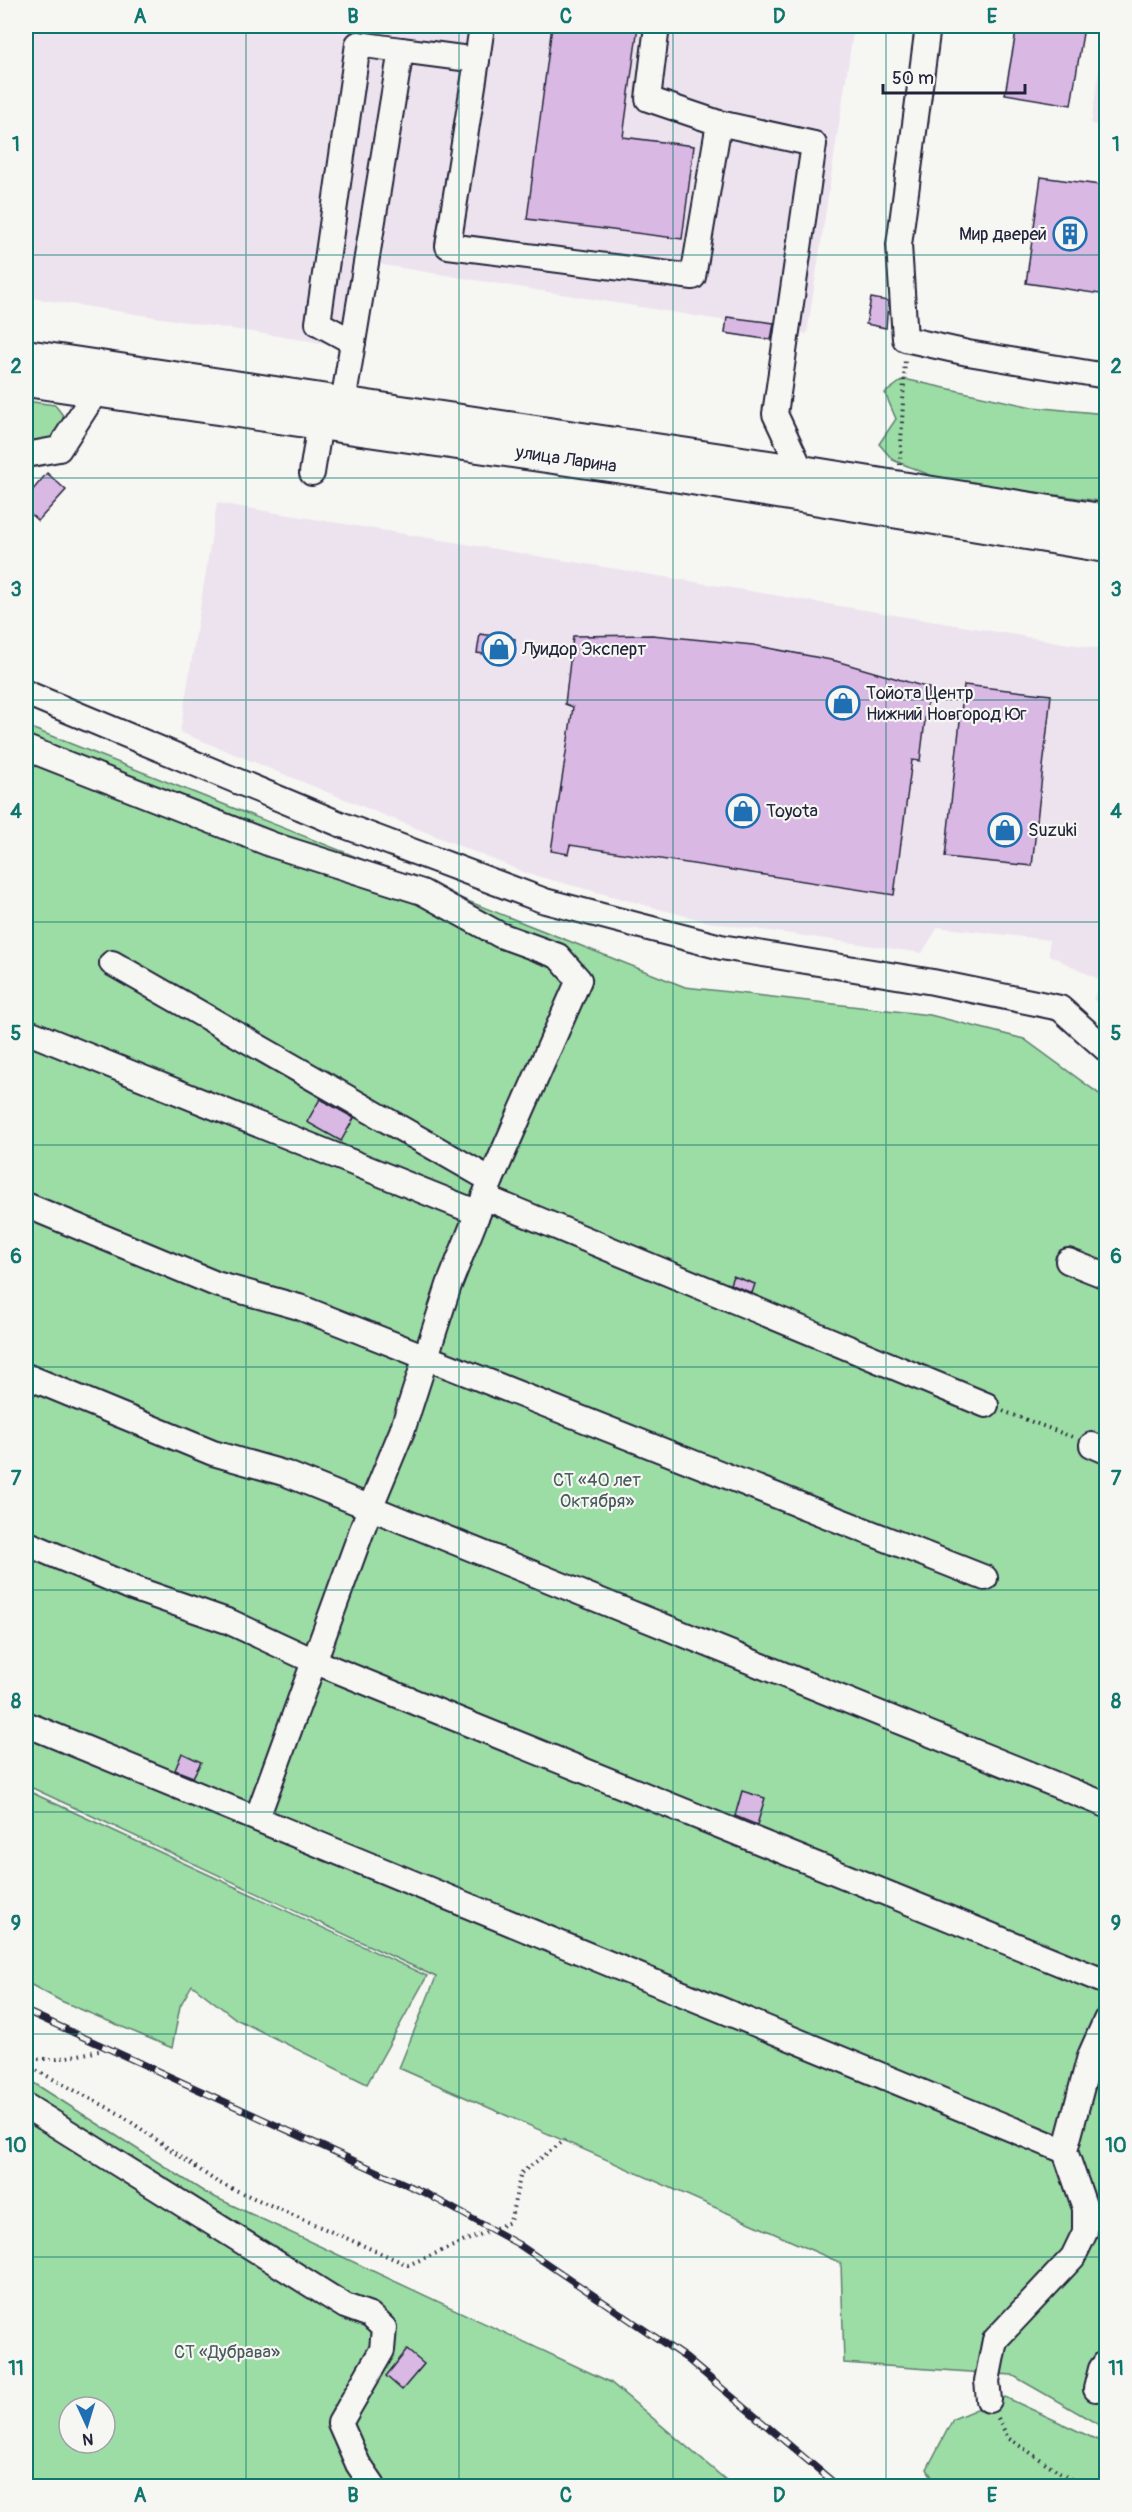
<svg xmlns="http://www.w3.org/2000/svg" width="1132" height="2512" viewBox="0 0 1132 2512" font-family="Pangolin,sans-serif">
<rect width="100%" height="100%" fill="#f6f6f2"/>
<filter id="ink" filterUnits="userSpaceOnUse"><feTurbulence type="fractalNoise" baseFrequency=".0167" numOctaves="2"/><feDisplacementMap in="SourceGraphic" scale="12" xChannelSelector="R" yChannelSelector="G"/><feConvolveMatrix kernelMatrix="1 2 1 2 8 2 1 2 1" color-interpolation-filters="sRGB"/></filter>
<g filter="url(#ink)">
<g fill="#ede3ee">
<path d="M26,26h828l-47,308 -442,-72 -9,86 -330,-51z"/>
<path d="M1106,26v100l-15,-2z"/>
<path d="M217,503l889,147v360l-13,-11 9,-18 -53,-26v-15l-111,-13 -16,26 -214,-31 -182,-49 -346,-141z"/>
</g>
<g fill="#9cdca5" stroke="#5f7f70" stroke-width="1.5" fill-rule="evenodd">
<path d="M904,379l128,28 74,7v88l-169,-24 -44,-18 -14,-16 17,-25 -11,-26z"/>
<path d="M26,401l29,4 10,13 -12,22 -27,4z"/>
<path d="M26,726l659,261 245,28 94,24 82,60v1330l-94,-54 -168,-12 -3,-100 -442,-195 37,-91 -410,-192z"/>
<path d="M26,1790l401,186 -60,108 -131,-65 -44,-34 -12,21 -8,42 -111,-47 -35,-19z"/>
<path d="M26,2078l180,115 404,189 123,104h-707zM69,2407h36v36h-36z"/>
<path d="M1005,2397l101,47v42h-169l-10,-17 26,-50z"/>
</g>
<g fill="#d9b8e4" stroke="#22223b" stroke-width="1.5">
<path d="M552,26h86l-15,111 71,9 -12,93 -155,-20z"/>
<path d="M1017,26h26l40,7 -12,72 -66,-11z"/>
<path d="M1041,177l66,9v109l-81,-12z"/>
<path d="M871,298l17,3 -2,27 -20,-4z"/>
<path d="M727,317l47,6 -3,17 -46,-7z"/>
<path d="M47,473l19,17 -28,31 -12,-11v-12z"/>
<path d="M480,634l35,5 -3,19 -35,-5z"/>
<path d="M652,635l101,10 83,16 93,27 -9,73 -8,-1 -18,135 -324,-50 -2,9 -17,-3 22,-144 -8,-3 8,-68z"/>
<path d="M964,685l87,10 -19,171 -87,-9z"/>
<path d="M320,1099l34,19 -13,23 -34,-19z"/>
<path d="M733,1276l22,8 -3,9 -22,-9z"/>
<path d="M182,1753l19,9 -8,15 -18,-7z"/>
<path d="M742,1791l23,7 -8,27 -22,-9z"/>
<path d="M407,2350l17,14 -22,26 -16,-14z"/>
</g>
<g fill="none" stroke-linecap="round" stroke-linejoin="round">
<defs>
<g id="minor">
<path d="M657,26l-9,73 71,24"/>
<path d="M928,26l-29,219 6,94 63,14 138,23"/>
<path d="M477,60l5,-34"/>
<path d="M353,342l-35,-19 40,-279 43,6"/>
<path d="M343,403l58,-353 76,10 -29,186 245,31 26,-154 95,21 -39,270 27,58"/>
<path d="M26,455l33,-6 38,-59"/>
<path d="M312,473l8,-50"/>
<path d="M26,693l314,131 205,77 176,46 212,35 127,26 46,41"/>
<path d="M26,748l247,97 149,47 78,43 58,21 21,24 -88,200 -42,105 -47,146 -32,77 -113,310"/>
<path d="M112,963l379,217"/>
<path d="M26,1031l452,182"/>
<path d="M484,1197l502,208"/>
<path d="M26,1205l190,79 83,23 686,271"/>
<path d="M1068,1261l38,15"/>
<path d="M26,1376l187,77 74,21 819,331"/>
<path d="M1092,1445l14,6"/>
<path d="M26,1543l109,46 95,33 86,40 790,320"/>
<path d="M26,1724l1039,427"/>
<path d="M26,2106l319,200 25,9 14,13 -2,22 -42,73 18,41 15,22"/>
<path d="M1096,2389l5,-20 5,-7"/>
<path d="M989,2400l-2,-19 8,-41 78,-83 12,-25v-24l-20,-57 25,-95 16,-36"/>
</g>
<g id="major">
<path d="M26,356l776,116 304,49"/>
<path id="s1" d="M26,380l617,90 463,76"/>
</g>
</defs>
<use href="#minor" stroke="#22223b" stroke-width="28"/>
<use href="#major" stroke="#22223b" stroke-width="36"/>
<g stroke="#22223b" stroke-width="4" stroke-dasharray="1.5 4.5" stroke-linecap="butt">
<path d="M900,465l5,-106"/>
<path d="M1003,1411l72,27"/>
<path d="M26,2059h31l42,-8"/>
<path d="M26,2065l92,48 99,69 191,83 102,-43 11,-49 44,-33"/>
<path d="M998,2418l10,20 73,48"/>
</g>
<use href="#minor" stroke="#f6f6f2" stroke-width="24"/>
<use href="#major" stroke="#f6f6f2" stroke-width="32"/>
<defs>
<path id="rail" d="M26,2011l401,183 91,50 168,114 152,128"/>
</defs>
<use href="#rail" stroke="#22223b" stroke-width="7"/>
<use href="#rail" stroke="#f6f6f2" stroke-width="4.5" stroke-dasharray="14" stroke-linecap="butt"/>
</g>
</g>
<path fill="none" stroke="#0f766e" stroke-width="1.5" stroke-opacity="0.55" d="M246,26v2460M459,26v2460M673,26v2460M886,26v2460M26,255h1080M26,478h1080M26,700h1080M26,922h1080M26,1145h1080M26,1367h1080M26,1590h1080M26,1812h1080M26,2034h1080M26,2257h1080"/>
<defs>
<symbol id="building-ring" viewBox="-11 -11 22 22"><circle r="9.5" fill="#f6f6f2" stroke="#1f6fb2" stroke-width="1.5"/><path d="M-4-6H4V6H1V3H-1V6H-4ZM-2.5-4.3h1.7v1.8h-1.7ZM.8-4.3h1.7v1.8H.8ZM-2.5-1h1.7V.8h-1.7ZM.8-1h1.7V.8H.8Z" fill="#1f6fb2"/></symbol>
<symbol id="shop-ring" viewBox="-11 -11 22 22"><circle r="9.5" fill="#f6f6f2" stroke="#1f6fb2" stroke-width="1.5"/><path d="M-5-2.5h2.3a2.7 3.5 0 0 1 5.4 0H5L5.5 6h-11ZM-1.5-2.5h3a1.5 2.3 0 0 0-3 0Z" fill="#1f6fb2"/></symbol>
</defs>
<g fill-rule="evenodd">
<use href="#building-ring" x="1051" y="215" width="38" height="38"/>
<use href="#shop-ring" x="480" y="630" width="38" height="38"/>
<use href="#shop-ring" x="824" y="684" width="38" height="38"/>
<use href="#shop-ring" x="724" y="792" width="38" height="38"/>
<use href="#shop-ring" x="986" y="811" width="38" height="38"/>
</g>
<g text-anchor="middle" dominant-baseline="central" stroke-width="4.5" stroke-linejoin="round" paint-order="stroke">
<g font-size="18" fill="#22223b" stroke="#f6f6f2" text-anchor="start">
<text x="1047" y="234" text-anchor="end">Мир дверей</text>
<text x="522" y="649">Луидор Эксперт</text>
<text x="866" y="693">Тойота Центр<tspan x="866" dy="21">Нижний Новгород Юг</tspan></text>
<text x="766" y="811">Toyota</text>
<text x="1028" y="830">Suzuki</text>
</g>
<g font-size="18" fill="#22223b" stroke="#f6f6f2">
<text stroke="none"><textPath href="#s1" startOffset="546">улица Ларина</textPath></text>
</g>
<g font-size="18" fill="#475a5b" stroke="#f6f6f2">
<text x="597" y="1480">СТ «40 лет<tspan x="597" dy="21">Октября»</tspan></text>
<text x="227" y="2352">СТ «Дубрава»</text>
</g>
</g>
<rect width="1132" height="2512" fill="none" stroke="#f6f6f2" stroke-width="66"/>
<g transform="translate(87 2425) rotate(176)"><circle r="28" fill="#f6f6f2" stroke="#a1a1a9" stroke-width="1.5"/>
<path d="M0-4.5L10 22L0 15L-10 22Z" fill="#1f6fb2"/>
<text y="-9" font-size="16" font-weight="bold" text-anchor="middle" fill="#22223b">N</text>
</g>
<path d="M883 84v9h142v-9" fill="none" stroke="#22223b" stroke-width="3"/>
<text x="892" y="84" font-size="18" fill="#22223b" stroke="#f6f6f2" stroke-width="4.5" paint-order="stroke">50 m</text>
<rect x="33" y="33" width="1066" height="2446" fill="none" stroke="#0f766e" stroke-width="2"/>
<g font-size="20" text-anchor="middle" font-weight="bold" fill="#0f766e">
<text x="140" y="23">A</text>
<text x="353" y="23">B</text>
<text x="566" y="23">C</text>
<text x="779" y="23">D</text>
<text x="992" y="23">E</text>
<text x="16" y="151">1</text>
<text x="1116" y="151">1</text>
<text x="16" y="373">2</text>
<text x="1116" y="373">2</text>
<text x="16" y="596">3</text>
<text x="1116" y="596">3</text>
<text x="16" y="818">4</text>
<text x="1116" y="818">4</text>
<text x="16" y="1040">5</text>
<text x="1116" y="1040">5</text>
<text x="16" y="1263">6</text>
<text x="1116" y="1263">6</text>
<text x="16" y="1485">7</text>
<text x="1116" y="1485">7</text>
<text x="16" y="1708">8</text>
<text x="1116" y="1708">8</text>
<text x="16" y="1930">9</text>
<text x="1116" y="1930">9</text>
<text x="16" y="2152">10</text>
<text x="1116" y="2152">10</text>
<text x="16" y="2375">11</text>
<text x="1116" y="2375">11</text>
<text x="140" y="2502">A</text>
<text x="353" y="2502">B</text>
<text x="566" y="2502">C</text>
<text x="779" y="2502">D</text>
<text x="992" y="2502">E</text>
</g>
</svg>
